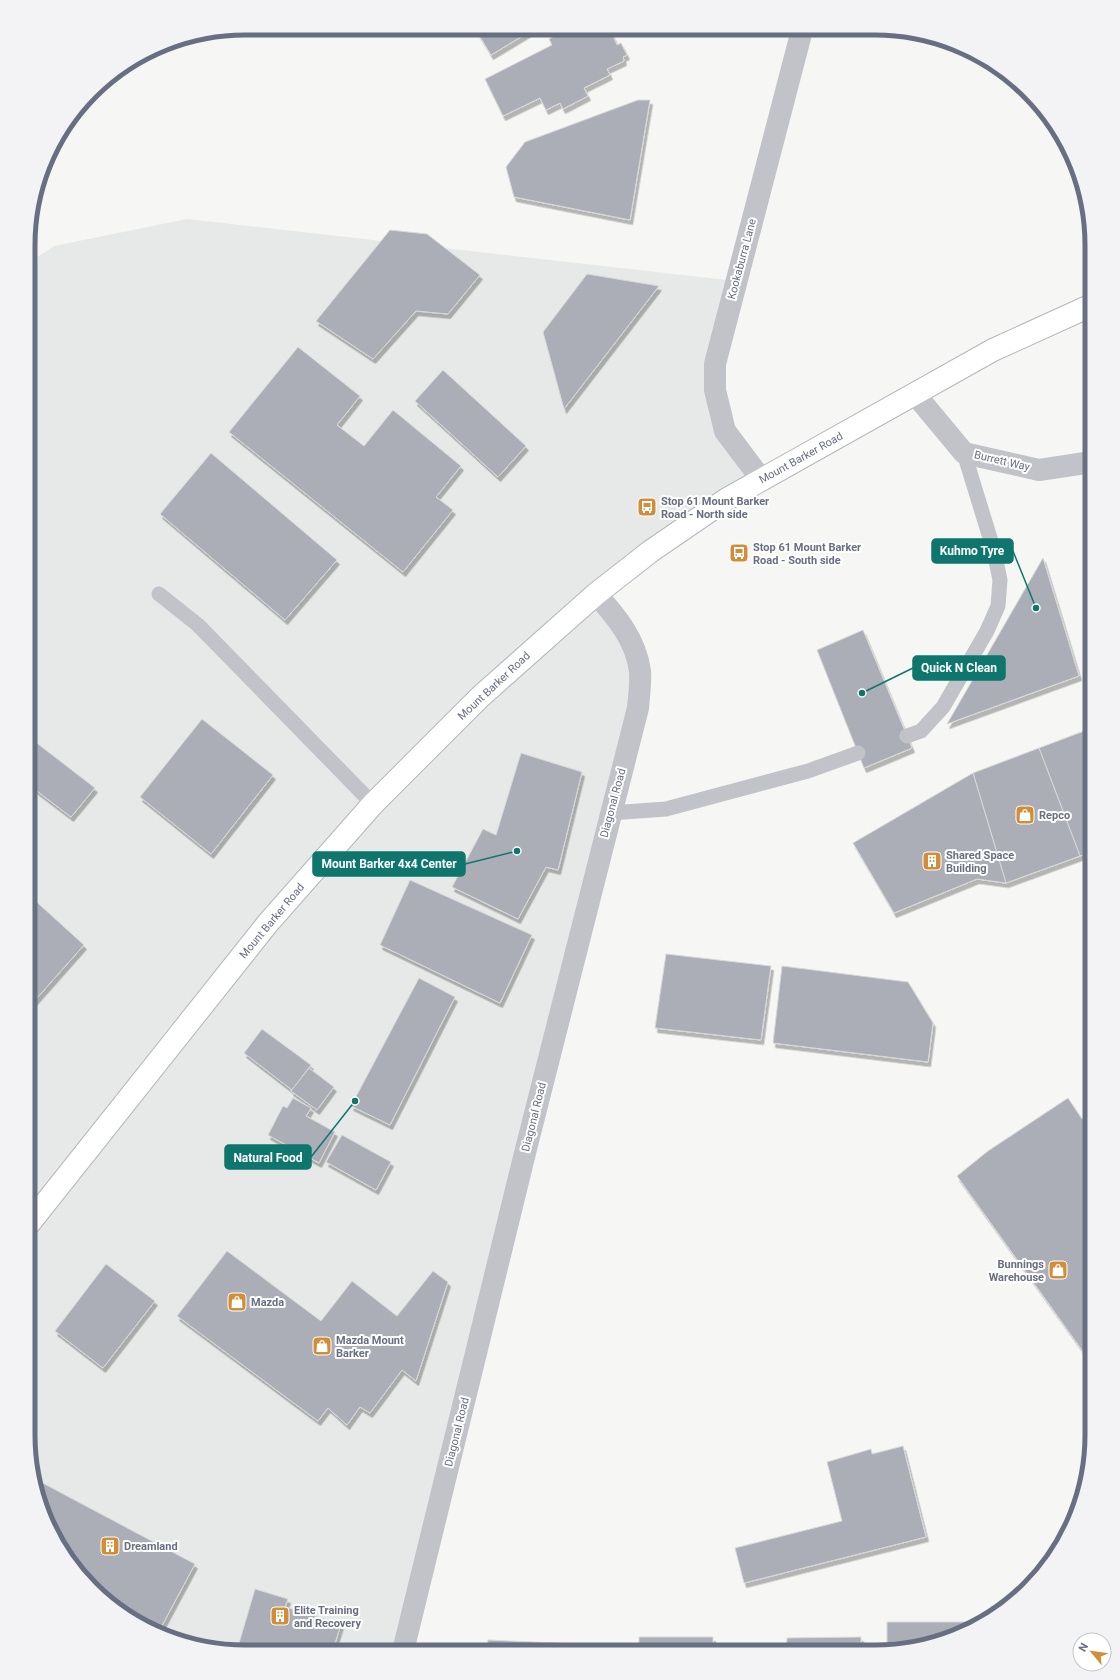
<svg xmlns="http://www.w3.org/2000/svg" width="1120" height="1680" viewBox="0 0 1120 1680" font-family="Roboto,sans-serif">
<defs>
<filter id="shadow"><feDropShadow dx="2.5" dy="4.5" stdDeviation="0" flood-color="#0004"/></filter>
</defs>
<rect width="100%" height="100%" fill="#f6f7f4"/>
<path fill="#e7e8e8" d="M187,219l549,62 -21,109 47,90 -166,114 44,77 -237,980 -186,-1 -55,-14 -49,-29 -40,-40 -28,-49 -17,-83 2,-1173 24,-16z"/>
<g fill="#abaeb6" stroke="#d8d9d7" filter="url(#shadow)">
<path d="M482,29h52l-43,26 -14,-23z"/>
<path d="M575,29h35l7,16 4,-2 6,12 -4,2 1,4 -17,8 3,6 -26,13 4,8 -25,13 -3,-6 -14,7 -6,-12 -37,18 -18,-37 67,-34 -3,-6 17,-9 2,3z"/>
<path d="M638,100h12l-20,120 -116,-23 -8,-30 19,-25z"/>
<path d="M390,230l37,4 53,41 -32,39 -32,-3 -43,48 -57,-38z"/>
<path d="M587,274l72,12 -95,123 -21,-77z"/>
<path d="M298,347l62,49 -23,29 27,21 29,-36 68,56 -25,31 17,13 -50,62 -174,-140z"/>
<path d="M443,370l83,76 -28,31 -83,-76z"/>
<path d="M211,453l126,107 -52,60 -125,-106z"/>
<path d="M1043,558l36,118 -132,48z"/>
<path d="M863,630l49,118 -48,20 -47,-118z"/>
<path d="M202,719l71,56 -62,79 -71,-57z"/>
<path d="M1092,728v124l-12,4 -41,-108z"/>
<path d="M29,737l66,51 -24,29 -42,-32z"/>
<path d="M1039,748l41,108 -74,27 -33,-110z"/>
<path d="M521,753l61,19 -24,98 -12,-3 -28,52 -66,-32 31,-58 13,6z"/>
<path d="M973,773l33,110 -29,-4 -83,34 -41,-70z"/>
<path d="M410,880l122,55 -32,68 -120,-58z"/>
<path d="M29,895l55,50 -55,62z"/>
<path d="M666,954l105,12 -10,74 -106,-12z"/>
<path d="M782,966l126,16 25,41 -5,39 -155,-19z"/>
<path d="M419,978l36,19 -65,128 -39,-19z"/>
<path d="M262,1029l49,36 -19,25 -48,-37z"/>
<path d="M309,1068l25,19 -17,23 -26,-19z"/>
<path d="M293,1098l18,10 -5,8 29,16 -16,31 -51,-28 15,-29 4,2z"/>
<path d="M1068,1098l14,21 10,-7v252l-135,-188 31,-25z"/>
<path d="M342,1135l49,27 -15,28 -50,-28z"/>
<path d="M227,1251l94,70 31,-40 45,35 36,-45 15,11 -32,99 -14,-11 -32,43 -10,-6 -13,18 -19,-17 -10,13 -141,-105z"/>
<path d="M106,1264l49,37 -52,67 -48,-37z"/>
<path d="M903,1446l23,91 -182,46 -9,-35 107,-27 -15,-59 44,-13 1,5z"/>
<path d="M37,1480l158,84 -37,69 -45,-26 -40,-40 -28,-49z"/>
<path d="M255,1589l33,10 -3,8 56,17 -8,26h-96z"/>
<path d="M887,1622h94l-23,13 -71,15z"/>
<path d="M639,1637h74v15l-74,-1z"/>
<path d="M861,1637v15h-75l1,-14z"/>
<path d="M488,1640l91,4v7h-92z"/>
</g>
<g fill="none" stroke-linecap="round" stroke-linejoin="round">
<defs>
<path id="secondary" d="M28,1225l240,-302 105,-119 107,-107 116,-103 55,-43 76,-52 266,-149 99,-45"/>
</defs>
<use href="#secondary" stroke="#b4b6bc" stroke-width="24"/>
<g stroke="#c1c3c8" stroke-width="15">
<path d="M159,594l39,31 175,179"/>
<path d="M907,736l14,-5 22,-24 44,-76 11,-25 2,-26 -6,-29 -30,-98"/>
<path d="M610,813l56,-4 142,-38 50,-18"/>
</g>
<g stroke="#c1c3c8" stroke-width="22">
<path d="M915,394l49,59 75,17 53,-8"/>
<path d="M762,480l-37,-49 -10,-41v-26l87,-334"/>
<path d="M403,1651l123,-502 112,-441c1,-12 3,-26 2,-37 -4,-31 -24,-55 -44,-77"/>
</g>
<use href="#secondary" stroke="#fff" stroke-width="22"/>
</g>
<defs>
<symbol id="bus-square" viewBox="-11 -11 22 22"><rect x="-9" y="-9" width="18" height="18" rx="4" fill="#d28d39" stroke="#fff"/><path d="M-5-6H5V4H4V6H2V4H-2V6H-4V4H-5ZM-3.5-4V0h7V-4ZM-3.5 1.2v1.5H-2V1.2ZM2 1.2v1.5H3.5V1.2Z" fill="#fff"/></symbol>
<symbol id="shop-square" viewBox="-11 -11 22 22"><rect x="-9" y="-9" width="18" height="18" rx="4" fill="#d28d39" stroke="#fff"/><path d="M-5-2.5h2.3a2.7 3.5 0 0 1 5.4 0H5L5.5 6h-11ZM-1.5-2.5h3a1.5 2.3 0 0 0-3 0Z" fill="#fff"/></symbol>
<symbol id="building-square" viewBox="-11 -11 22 22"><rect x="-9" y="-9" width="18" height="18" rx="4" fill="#d28d39" stroke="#fff"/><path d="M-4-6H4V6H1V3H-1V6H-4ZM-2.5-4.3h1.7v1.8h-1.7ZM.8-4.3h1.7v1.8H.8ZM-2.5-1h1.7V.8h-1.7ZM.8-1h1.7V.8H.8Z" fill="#fff"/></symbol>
</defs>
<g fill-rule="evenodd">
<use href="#bus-square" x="636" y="496" width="22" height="22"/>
<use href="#bus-square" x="728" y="542" width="22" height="22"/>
<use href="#shop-square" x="1014" y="804" width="22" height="22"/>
<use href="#building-square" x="921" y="850" width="22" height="22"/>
<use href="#shop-square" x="1047" y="1259" width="22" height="22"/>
<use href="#shop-square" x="226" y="1291" width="22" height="22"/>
<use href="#shop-square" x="311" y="1335" width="22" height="22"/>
<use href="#building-square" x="99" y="1535" width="22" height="22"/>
<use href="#building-square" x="269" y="1605" width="22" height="22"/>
</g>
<g text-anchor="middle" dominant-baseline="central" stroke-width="4" stroke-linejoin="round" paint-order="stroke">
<g font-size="11" fill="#696f82" stroke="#fff">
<text transform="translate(742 259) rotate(-75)">Kookaburra Lane</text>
<text transform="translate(801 458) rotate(-29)">Mount Barker Road</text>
<text transform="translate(1002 461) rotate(13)">Burrett Way</text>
<text transform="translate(494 686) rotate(-43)">Mount Barker Road</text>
<text transform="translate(613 803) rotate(-75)">Diagonal Road</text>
<text transform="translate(272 921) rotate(-50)">Mount Barker Road</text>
<text transform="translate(534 1117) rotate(-76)">Diagonal Road</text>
<text transform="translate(457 1432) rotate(-76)">Diagonal Road</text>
</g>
<g font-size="11" font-weight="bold" fill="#696f82" stroke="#fff" text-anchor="start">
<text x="661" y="501">Stop 61 Mount Barker<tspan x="661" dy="13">Road - North side</tspan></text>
<text x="753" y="547">Stop 61 Mount Barker<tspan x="753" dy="13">Road - South side</tspan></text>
<text x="1039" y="815">Repco</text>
<text x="946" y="855">Shared Space<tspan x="946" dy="13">Building</tspan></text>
<text x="1044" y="1264" text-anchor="end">Bunnings<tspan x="1044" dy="13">Warehouse</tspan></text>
<text x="251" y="1302">Mazda</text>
<text x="336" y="1340">Mazda Mount<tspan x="336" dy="13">Barker</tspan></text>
<text x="124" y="1546">Dreamland</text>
<text x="294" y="1610">Elite Training<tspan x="294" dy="13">and Recovery</tspan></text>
</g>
</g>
<path d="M0 0H1120V1680H0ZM245 35H875A210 210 0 0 1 1085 245V1435A210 210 0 0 1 875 1645H245A210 210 0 0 1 35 1435V245A210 210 0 0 1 245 35Z" fill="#f3f3f5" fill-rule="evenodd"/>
<path fill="none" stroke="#696f82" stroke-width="5" d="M245 35H875A210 210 0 0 1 1085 245V1435A210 210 0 0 1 875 1645H245A210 210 0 0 1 35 1435V245A210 210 0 0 1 245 35Z"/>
<path fill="none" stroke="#0f766e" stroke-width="1.5" d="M1036 608L1013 551M862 693L913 668M517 851L465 864M355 1101L311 1157"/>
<g fill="#0f766e" stroke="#fff" stroke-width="1.5">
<circle cx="1036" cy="608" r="4"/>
<circle cx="862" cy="693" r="4"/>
<circle cx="517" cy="851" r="4"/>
<circle cx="355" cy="1101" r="4"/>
</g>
<g fill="#0f766e" stroke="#0f766e" stroke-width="1.5">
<rect x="932" y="539" width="81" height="24" rx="4"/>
<rect x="913" y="656" width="92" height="24" rx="4"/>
<rect x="313" y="852" width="152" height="24" rx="4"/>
<rect x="225" y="1145" width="86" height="24" rx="4"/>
</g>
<g font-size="12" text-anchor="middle" font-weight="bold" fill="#fff">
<text x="972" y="555">Kuhmo Tyre</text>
<text x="959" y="672">Quick N Clean</text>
<text x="389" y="868">Mount Barker 4x4 Center</text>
<text x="268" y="1162">Natural Food</text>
</g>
<g transform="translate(1092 1652) rotate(299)"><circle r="19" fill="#ffffff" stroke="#c3c5cd"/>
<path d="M0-3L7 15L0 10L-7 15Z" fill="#d28d39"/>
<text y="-6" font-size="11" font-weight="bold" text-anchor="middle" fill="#696f82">N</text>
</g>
</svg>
